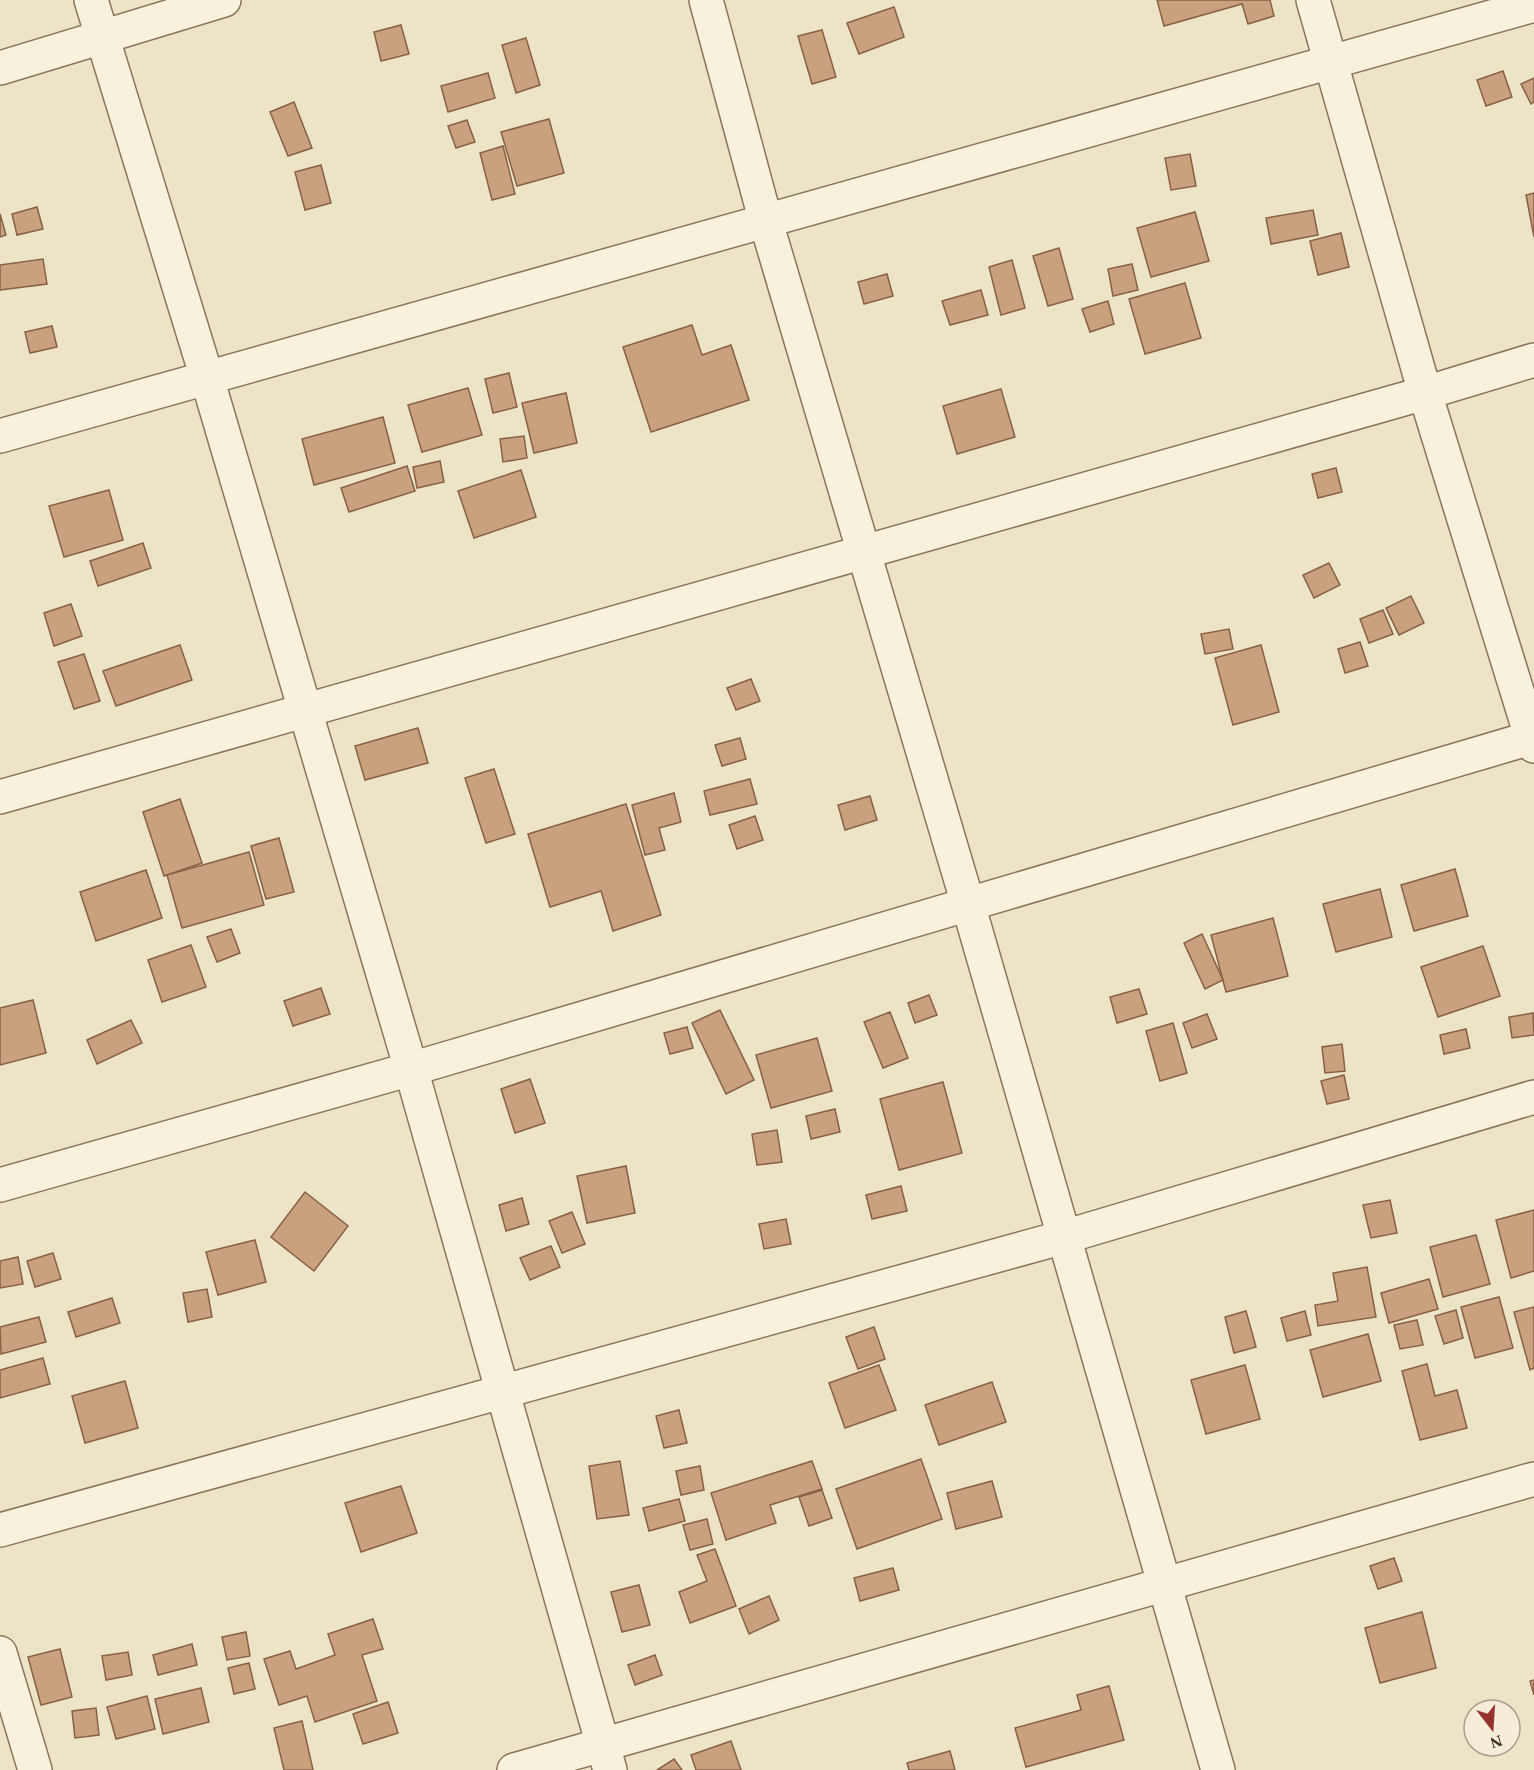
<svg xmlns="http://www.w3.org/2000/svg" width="1534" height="1770" viewBox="0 0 1534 1770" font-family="Georgia,serif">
<rect width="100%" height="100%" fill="#ede4c8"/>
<g fill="#caa17f" stroke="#886144" stroke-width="1.5">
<path d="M1157,0h113l4,16 -26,8 -6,-20 -78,22z"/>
<path d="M894,7l10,30 -45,17 -12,-31z"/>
<path d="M401,25l8,29 -28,7 -7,-29z"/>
<path d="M822,30l14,47 -24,7 -14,-48z"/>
<path d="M526,38l14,47 -24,8 -14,-48z"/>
<path d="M1503,71l9,26 -26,9 -9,-26z"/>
<path d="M488,73l7,25 -47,14 -7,-26z"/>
<path d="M1534,78v24l-3,2 -10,-20z"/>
<path d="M294,102l18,46 -24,8 -18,-44z"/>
<path d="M549,119l15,54 -47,13 -16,-54z"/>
<path d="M467,120l8,22 -19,6 -8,-22z"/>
<path d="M503,146l12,48 -23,6 -12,-47z"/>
<path d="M1190,154l6,32 -25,4 -6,-32z"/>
<path d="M321,165l10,38 -26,7 -10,-38z"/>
<path d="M1534,193v44l-8,-42z"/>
<path d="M37,207l6,22 -26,6 -5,-21z"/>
<path d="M1313,210l5,25 -47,9 -5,-26z"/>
<path d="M1195,212l14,49 -58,16 -14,-49z"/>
<path d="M0,214l6,21 -6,2z"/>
<path d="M1341,233l8,34 -31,8 -8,-34z"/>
<path d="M1059,248l14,51 -25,7 -15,-50z"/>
<path d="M43,259l4,25 -47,6v-25z"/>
<path d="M1012,260l13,48 -24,7 -12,-48z"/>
<path d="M1132,264l6,26 -25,6 -5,-27z"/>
<path d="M887,274l6,22 -29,8 -6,-22z"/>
<path d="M1185,283l16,55 -56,16 -16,-55z"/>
<path d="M981,290l7,25 -38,10 -8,-24z"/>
<path d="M1108,301l6,23 -24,8 -8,-23z"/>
<path d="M692,325l10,30 29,-10 18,55 -98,32 -28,-85z"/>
<path d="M52,326l5,21 -27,6 -5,-21z"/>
<path d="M509,373l8,34 -24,6 -8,-34z"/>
<path d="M468,388l14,47 -60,17 -14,-47z"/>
<path d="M1001,389l14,48 -58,17 -14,-48z"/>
<path d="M566,393l11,50 -43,10 -12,-50z"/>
<path d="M383,417l12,46 -81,22 -12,-46z"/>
<path d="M524,436l3,22 -24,4 -3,-23z"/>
<path d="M440,461l4,21 -27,6 -4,-21z"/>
<path d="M407,466l8,25 -66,21 -8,-24z"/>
<path d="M1336,468l6,24 -24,6 -6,-24z"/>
<path d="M521,470l15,47 -62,21 -16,-47z"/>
<path d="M109,490l14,50 -59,17 -15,-51z"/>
<path d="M143,543l8,25 -53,18 -8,-25z"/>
<path d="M1329,563l11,22 -26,13 -11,-23z"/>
<path d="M1411,596l13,27 -25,12 -13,-27z"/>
<path d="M71,604l11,32 -28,10 -10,-33z"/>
<path d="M1383,610l10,24 -24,9 -9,-24z"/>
<path d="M1229,629l4,20 -28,5 -4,-20z"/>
<path d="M1360,642l8,24 -23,7 -7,-24z"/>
<path d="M180,645l12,35 -76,26 -13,-35z"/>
<path d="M1261,645l18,67 -46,13 -18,-67z"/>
<path d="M84,654l16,47 -26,8 -16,-47z"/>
<path d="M751,679l9,22 -24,9 -9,-22z"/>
<path d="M418,728l10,35 -63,17 -10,-34z"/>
<path d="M740,738l6,21 -24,7 -7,-21z"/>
<path d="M494,769l21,65 -29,9 -21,-65z"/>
<path d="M750,779l7,25 -47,11 -6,-24z"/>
<path d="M674,793l7,29 -22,6 6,22 -20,5 -13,-50z"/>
<path d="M870,796l7,24 -32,10 -7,-25z"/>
<path d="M180,799l22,64 -38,13 -21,-64z"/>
<path d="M626,804l35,111 -48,16 -12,-40 -51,16 -22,-73z"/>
<path d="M755,816l8,24 -26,9 -8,-24z"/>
<path d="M279,838l15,54 -28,7 -15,-53z"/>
<path d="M249,852l15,53 -82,23 -15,-53z"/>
<path d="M1455,869l13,47 -54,15 -13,-46z"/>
<path d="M146,870l16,48 -66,23 -16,-49z"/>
<path d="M1380,889l12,48 -56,15 -13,-48z"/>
<path d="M1273,918l15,58 -62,16 -15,-57z"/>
<path d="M231,929l9,24 -23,9 -10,-25z"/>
<path d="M1202,934l21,46 -18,9 -21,-46z"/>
<path d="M191,945l15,42 -44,15 -14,-42z"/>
<path d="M1483,946l17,50 -62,21 -17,-50z"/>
<path d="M321,988l9,26 -37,12 -9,-25z"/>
<path d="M1139,989l8,25 -30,9 -7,-26z"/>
<path d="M929,995l8,20 -22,8 -7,-20z"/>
<path d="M33,1000l13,53 -46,12v-57z"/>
<path d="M720,1010l34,70 -28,14 -34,-71z"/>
<path d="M890,1012l18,46 -25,10 -19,-46z"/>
<path d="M1533,1013l1,22 -22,3 -3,-21z"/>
<path d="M1207,1014l10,25 -25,9 -9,-25z"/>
<path d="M131,1020l11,23 -45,21 -10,-24z"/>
<path d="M1173,1023l14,50 -27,8 -14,-50z"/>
<path d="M687,1027l6,21 -23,6 -6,-21z"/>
<path d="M1466,1029l4,19 -26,6 -4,-19z"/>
<path d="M817,1038l15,53 -61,17 -15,-53z"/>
<path d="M1342,1044l3,27 -20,2 -3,-26z"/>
<path d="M1344,1075l5,24 -22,5 -6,-23z"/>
<path d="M530,1079l15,44 -30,10 -14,-44z"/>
<path d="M943,1082l19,71 -63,17 -19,-71z"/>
<path d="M835,1109l5,23 -29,7 -5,-23z"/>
<path d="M777,1130l5,32 -25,3 -5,-31z"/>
<path d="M626,1166l9,47 -48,10 -10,-47z"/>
<path d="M901,1186l6,25 -35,8 -6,-24z"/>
<path d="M305,1192l43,34 -34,45 -43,-34z"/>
<path d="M522,1198l7,26 -23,7 -7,-26z"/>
<path d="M1390,1200l7,33 -26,5 -8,-33z"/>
<path d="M1534,1210v61l-23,7 -15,-58z"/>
<path d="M572,1212l13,32 -23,9 -13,-32z"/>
<path d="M786,1219l5,25 -27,5 -5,-25z"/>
<path d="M1476,1235l14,49 -47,13 -13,-50z"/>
<path d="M255,1240l11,42 -48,13 -12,-43z"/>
<path d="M551,1246l9,21 -30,13 -10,-22z"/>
<path d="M53,1253l8,26 -26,8 -8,-26z"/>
<path d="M18,1257l5,27 -23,4v-27z"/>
<path d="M1367,1267l9,50 -58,9 -3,-21 23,-4 -5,-28z"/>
<path d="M1429,1279l9,30 -49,14 -8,-30z"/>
<path d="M207,1289l5,28 -24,5 -5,-29z"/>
<path d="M1499,1297l14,51 -38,10 -14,-51z"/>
<path d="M112,1298l8,25 -44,14 -8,-25z"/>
<path d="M1534,1307v61l-4,2 -16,-58z"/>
<path d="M1456,1310l7,28 -19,6 -9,-28z"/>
<path d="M1246,1311l10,36 -22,6 -9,-36z"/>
<path d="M1305,1311l6,24 -24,6 -6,-23z"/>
<path d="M39,1317l7,25 -45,12 -1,-27z"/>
<path d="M1417,1320l6,25 -23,4 -6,-24z"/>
<path d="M874,1327l11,32 -27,10 -12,-32z"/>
<path d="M1368,1334l13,47 -58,16 -13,-47z"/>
<path d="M43,1358l7,26 -50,14v-28z"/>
<path d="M1427,1364l8,32 22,-6 10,38 -47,12 -18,-69z"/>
<path d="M879,1365l17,45 -51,18 -16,-45z"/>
<path d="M1245,1365l15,54 -54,15 -15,-54z"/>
<path d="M125,1381l13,47 -53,15 -13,-47z"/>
<path d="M992,1382l14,40 -67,23 -14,-40z"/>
<path d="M679,1410l8,33 -23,5 -8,-32z"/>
<path d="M921,1459l21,60 -85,30 -21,-60z"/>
<path d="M620,1461l9,54 -32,4 -8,-53z"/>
<path d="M812,1461l10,28 -52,16 6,18 -50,17 -15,-47z"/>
<path d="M700,1466l4,24 -23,5 -5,-24z"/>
<path d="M992,1481l10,36 -46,12 -9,-36z"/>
<path d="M401,1486l16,47 -56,19 -16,-49z"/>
<path d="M822,1490l10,28 -23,8 -10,-29z"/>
<path d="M679,1499l6,22 -36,10 -6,-23z"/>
<path d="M707,1519l6,25 -23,6 -7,-25z"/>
<path d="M715,1549l21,57 -46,17 -11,-31 28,-11 -10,-26z"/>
<path d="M1394,1558l8,23 -24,8 -8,-23z"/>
<path d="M893,1568l6,22 -39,11 -6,-23z"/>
<path d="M639,1585l11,40 -28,7 -11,-40z"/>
<path d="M769,1596l10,24 -30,14 -10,-25z"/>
<path d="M1422,1612l14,56 -56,15 -15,-55z"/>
<path d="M373,1619l10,30 -21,6 15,46 -62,21 -8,-26 -28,9 -15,-46 26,-8 6,18 39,-14 -7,-21z"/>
<path d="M246,1632l4,24 -23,4 -5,-23z"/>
<path d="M192,1644l5,21 -39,10 -5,-20z"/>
<path d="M60,1649l12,48 -31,8 -13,-48z"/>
<path d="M128,1652l4,23 -26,5 -4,-24z"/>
<path d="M655,1655l7,20 -27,10 -7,-20z"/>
<path d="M249,1663l6,26 -21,5 -6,-26z"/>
<path d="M1534,1680v15l-4,-14z"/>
<path d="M1109,1686l15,54 -98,27 -11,-39 66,-18 -4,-15z"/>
<path d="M201,1688l8,34 -46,12 -8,-35z"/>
<path d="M147,1696l8,33 -39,10 -9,-32z"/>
<path d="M388,1702l10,31 -35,11 -10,-30z"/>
<path d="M96,1708l3,27 -24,3 -3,-27z"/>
<path d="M302,1721l11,49h-29l-10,-42z"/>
<path d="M731,1741l10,29h-45l-5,-15z"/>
<path d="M950,1751l5,19h-46l-2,-7z"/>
<path d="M674,1759l8,11h-25z"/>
</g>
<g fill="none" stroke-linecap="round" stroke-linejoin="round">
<defs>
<g id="minor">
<path d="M91,0l116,378 204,691 199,701"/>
<path d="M706,0l60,222 202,682 250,866"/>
<path d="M1313,0l112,393 109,353"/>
<path d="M0,68l224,-68"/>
<path d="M0,436l1534,-431"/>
<path d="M0,797l1425,-404 109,-33"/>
<path d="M0,1185l411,-116 1123,-332"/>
<path d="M0,1530l1064,-293 470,-140"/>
<path d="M0,1653l35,117"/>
<path d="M514,1770l1020,-291"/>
</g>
</defs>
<use href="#minor" stroke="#89765d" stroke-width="36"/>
<use href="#minor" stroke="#f8f1db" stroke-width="33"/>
</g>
<g transform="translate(1492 1728) rotate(163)"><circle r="28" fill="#f5edd7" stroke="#aaa18e" stroke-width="1.5"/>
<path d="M0-4.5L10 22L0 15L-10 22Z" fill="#97322f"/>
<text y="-9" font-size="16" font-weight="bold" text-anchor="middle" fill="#3a2e20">N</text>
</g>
</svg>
